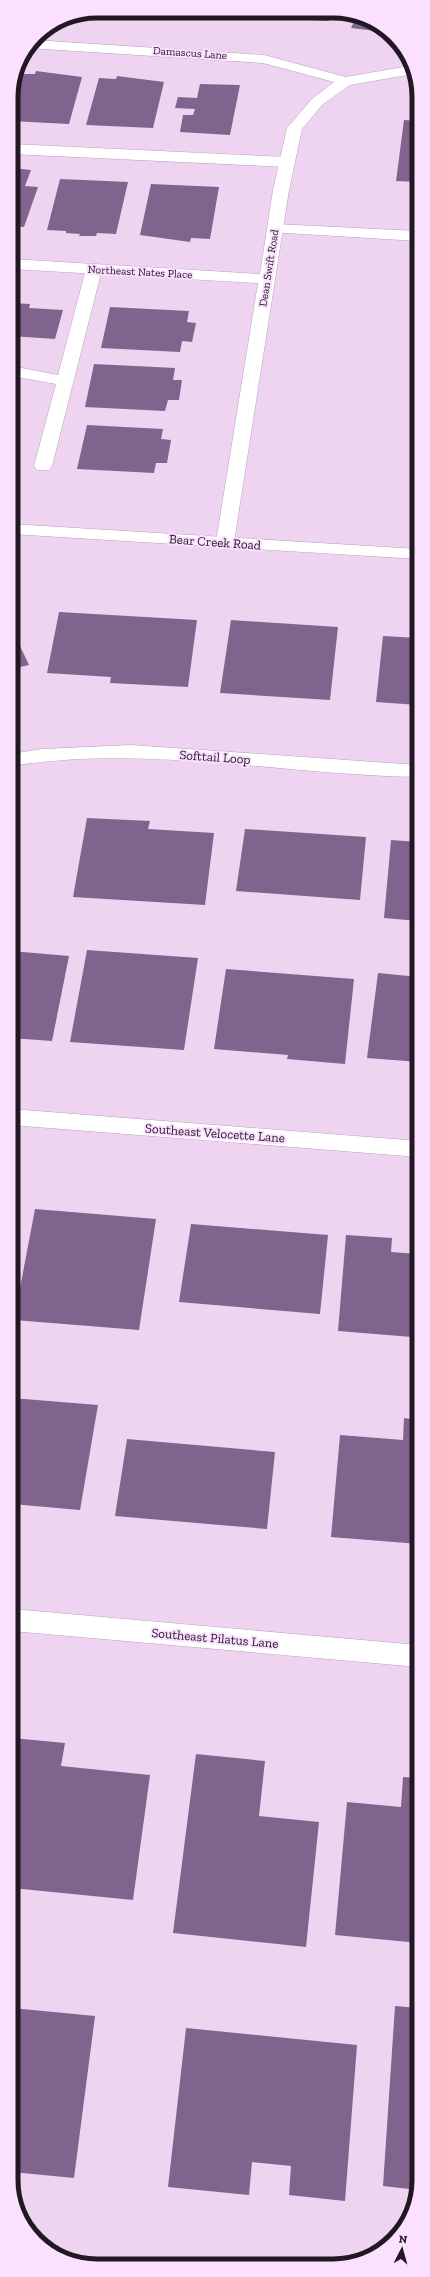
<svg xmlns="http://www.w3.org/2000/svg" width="430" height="2277" viewBox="0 0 430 2277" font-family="'Zilla Slab',serif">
<rect width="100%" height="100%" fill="#eed4f1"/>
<g fill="#80648e">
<path d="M148,11l60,1h12l-1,5 -72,-4z"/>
<path d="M250,12h26l54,1 -1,8 -80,-4z"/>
<path d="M357,16l27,16 -33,-4z"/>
<path d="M36,71l46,6 -13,47 -58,-3v-27l6,-20h18z"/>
<path d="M117,76l47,6 -11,46 -67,-3 13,-47 17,1z"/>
<path d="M200,84l40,1 -10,50 -50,-3 3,-17h10l2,-6 -20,-1 3,-11 19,1z"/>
<path d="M404,120l14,1v61l-22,-1z"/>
<path d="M11,168l20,2 -6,16 13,1 -14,40 -13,-1z"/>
<path d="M60,179l68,3 -12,52 -19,-1 -1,3h-17l1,-2 -14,-1v-2l-19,-1z"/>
<path d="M151,184l68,3 -9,52 -19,-1 -1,4 -50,-7z"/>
<path d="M11,303l19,1 -1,4 34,2 -8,29 -44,-3z"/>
<path d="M110,307l79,4 -2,11 9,1 -4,19 -10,-1 -2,11 -79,-4z"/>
<path d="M94,364l81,4 -2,12h9l-3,20h-11l-3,11 -80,-4z"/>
<path d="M87,425l76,4 -2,10 10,1 -4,23h-11l-2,10 -77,-4z"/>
<path d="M59,612l138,8 -9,67 -78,-4 1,-6 -64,-4z"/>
<path d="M231,620l107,7 -8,73 -110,-7z"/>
<path d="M11,627l18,38 -18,4z"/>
<path d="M383,636l35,2v67l-42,-3z"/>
<path d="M87,818l63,3 -2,8 66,4 -9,72 -132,-8z"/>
<path d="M245,829l121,8 -6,63 -124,-9z"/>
<path d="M391,840l27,2 1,79 -35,-3z"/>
<path d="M11,844l9,1 -8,36h-1z"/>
<path d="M87,950l111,8 -14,92 -114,-8z"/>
<path d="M11,951l58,5 -17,85 -41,-3z"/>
<path d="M226,969l128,10 -9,85 -58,-5 1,-4 -74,-6z"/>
<path d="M378,973l41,4v85l-52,-4z"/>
<path d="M35,1209l121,10 -17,111 -125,-10z"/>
<path d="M191,1224l137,11 -8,79 -141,-12z"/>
<path d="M346,1235l46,3 -1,14 28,2v110l-9,-1 2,-26 -74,-6z"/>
<path d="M12,1398l86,7 -18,105 -68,-6z"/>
<path d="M404,1418l15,2v124l-88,-7 9,-102 63,5z"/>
<path d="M127,1439l148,13 -8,77 -152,-13z"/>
<path d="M12,1738l53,5 -4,23 89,9 -17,125 -121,-12z"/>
<path d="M196,1754l69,7 -6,55 60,6 -13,125 -133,-14z"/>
<path d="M403,1777l16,1v165l-84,-8 12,-133 54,5z"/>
<path d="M395,2006l24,2 -1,182 -35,-4z"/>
<path d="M12,2008l83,8 -21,162 -62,-6z"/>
<path d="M186,2028l171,17 -12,156 -56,-6 2,-29 -39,-4 -3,33 -81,-8z"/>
</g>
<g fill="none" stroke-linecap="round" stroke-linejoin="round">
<defs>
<g id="service">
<path d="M11,144l275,13 5,2 3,3 -3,3 -5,2 -275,-13z"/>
<path d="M275,224l143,7v10l-149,-9 -2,-3 2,-3z"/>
<path d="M94,264l6,2 2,3 -50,197 -3,4h-12l-3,-4 22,-82 -45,-8v-10l47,9 28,-106 2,-3z"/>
</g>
<g id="minor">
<path d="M34,40l230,15 82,22 63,-11 4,8 -63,11 -28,20 -20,24 -13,61 -55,352 -3,4h-12l-3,-4 42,-259 -247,-14v-10l249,15 13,-84 14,-62 25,-29 22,-17 -71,-19 -235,-15z"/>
<path d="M131,745l287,20v12c-135,-2 -271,-33 -407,-11v-12l31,-5z"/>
<path d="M11,1109l408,32v16l-408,-32z"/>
<path d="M12,1609l407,36v22l-407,-36z"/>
</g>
<path id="tertiary" d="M11,524l407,25v10l-407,-25z"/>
</defs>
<use href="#service" stroke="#b9a1bc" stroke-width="1"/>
<use href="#minor" stroke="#b9a1bc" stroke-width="1"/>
<use href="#tertiary" stroke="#b9a1bc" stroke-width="1"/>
<use href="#service" fill="#fff" fill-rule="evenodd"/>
<use href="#minor" fill="#fff" fill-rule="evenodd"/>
<use href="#tertiary" fill="#fff" fill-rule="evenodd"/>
</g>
<g text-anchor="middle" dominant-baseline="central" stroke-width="4" stroke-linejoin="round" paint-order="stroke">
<g font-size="11" fill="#211823" stroke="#fbe1ff">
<text transform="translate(190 53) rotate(4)">Damascus Lane</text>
<text transform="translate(269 268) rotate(-81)">Dean Swift Road</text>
<text transform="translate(140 272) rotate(3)">Northeast Nates Place</text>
</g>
<g font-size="13" fill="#211823" stroke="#fbe1ff">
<text transform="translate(215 542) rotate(4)">Bear Creek Road</text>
<text transform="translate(215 757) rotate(4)">Softtail Loop</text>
<text transform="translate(215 1133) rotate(4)">Southeast Velocette Lane</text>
<text transform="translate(215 1638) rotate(5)">Southeast Pilatus Lane</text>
</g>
</g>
<path d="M0 0H430V2277H0ZM97 18H333A79 79 0 0 1 412 97V2180A79 79 0 0 1 333 2259H97A79 79 0 0 1 18 2180V97A79 79 0 0 1 97 18Z" fill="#fbe1ff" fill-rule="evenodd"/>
<path fill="none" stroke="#211823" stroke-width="5" d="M97 18H333A79 79 0 0 1 412 97V2180A79 79 0 0 1 333 2259H97A79 79 0 0 1 18 2180V97A79 79 0 0 1 97 18Z"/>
<g transform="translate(402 2249) rotate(6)" stroke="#fbe1ff" stroke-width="3" paint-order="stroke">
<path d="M0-3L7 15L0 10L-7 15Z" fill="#211823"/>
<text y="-6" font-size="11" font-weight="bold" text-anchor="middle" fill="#211823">N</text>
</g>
</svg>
